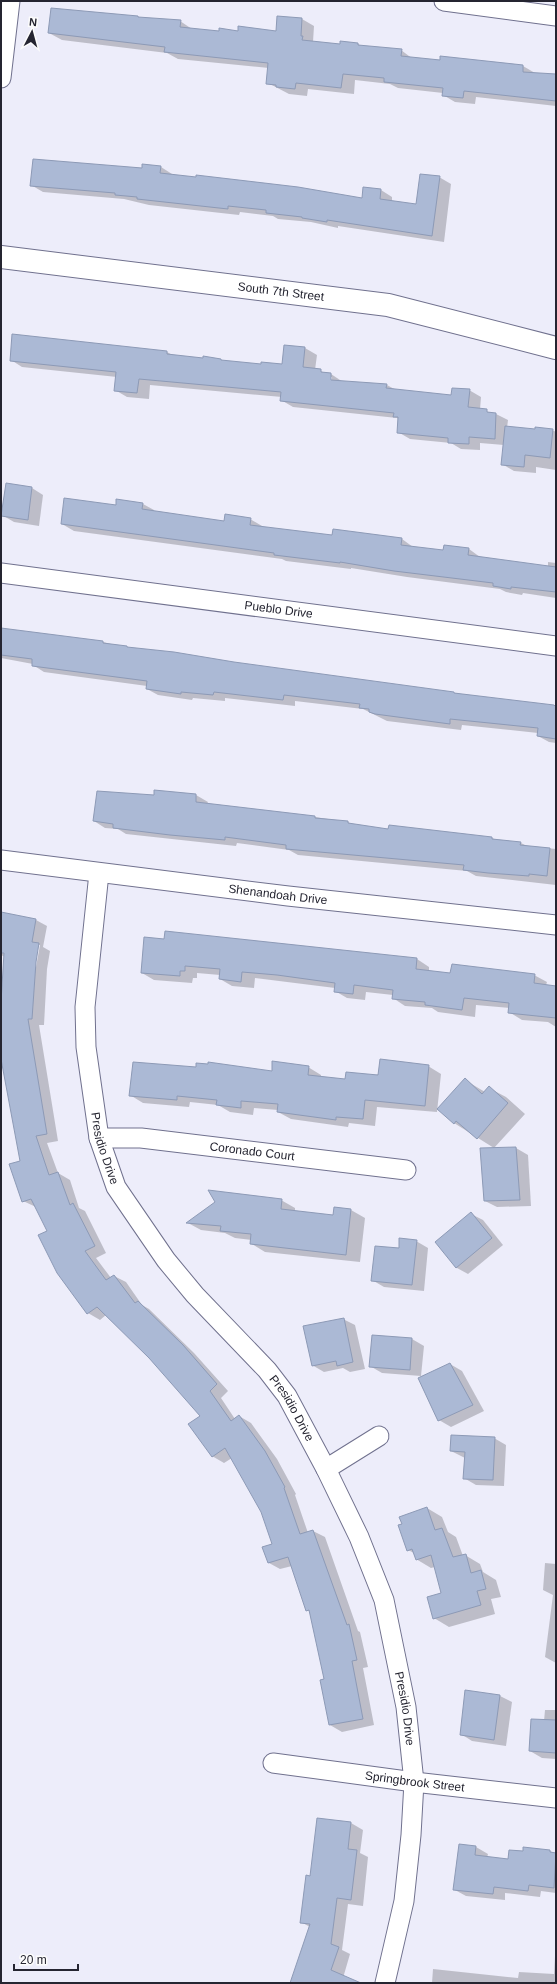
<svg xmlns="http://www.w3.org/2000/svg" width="557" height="1984" viewBox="0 0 557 1984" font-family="Arial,sans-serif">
<rect width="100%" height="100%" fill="#ededfa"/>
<g fill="#0003" fill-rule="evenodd">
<path d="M137,17l4,2 39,2 12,8 28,3h57l1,-15 24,2 12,7 -1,16 28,3 17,-1 5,3 38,3 12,9 110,7 12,7 21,2v31l-80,-9 -1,7 -20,-2 -12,-7v-2l-45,-5 -8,-4 -35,-4 -1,14 -46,-5 -1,7 -18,-2 -21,-11 1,-15 -91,-9 -11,-6 -105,-13 -13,-7z"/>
<path d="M161,167l11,7v1l191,24 18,-9 11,7v5l25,3 22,-28 12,7 -7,58 -106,-16v2l-27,-6 -33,-3 -5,-3 -33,-4 -1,3 -90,-10 -25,-6 -81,-7 -12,-7z"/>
<path d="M285,346l20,2 12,7 -2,15 16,4 12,8 44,3 9,5 56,6 17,-6 12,7 -1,13 16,4 12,6 -1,8 29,2h16l4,2v38l-20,-3v6l-22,-2 -12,-7 2,-19 -24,-2v7l-19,-1 -10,-6 -41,-4 -12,-7 1,-13 -2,-1 -104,-11 -12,-7 1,-3 -132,-12 -1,14 -22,-2 -12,-7 2,-13 -95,-10 -11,-7 156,-8 7,4 47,4 3,2 38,3h21zM330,377h2l-1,8z"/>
<path d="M32,488l11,7 -4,31 -25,-4 -12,-7z"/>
<path d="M143,504l11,6v2l71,10 25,-3 12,7v1l71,9 69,3 11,8 31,4 25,-2 11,8 68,10v-5l8,1v35l-33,-5 -1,2 -16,-3 -6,-3 -93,-12 -56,-9v1l-65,-8 -4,-2 -208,-28 -12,-7 54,-18z"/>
<path d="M1,629l102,13 27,7 104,14 322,44v36l-7,-1 -11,-6v-3l-76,-8 -1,5 -74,-9 -24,-12 -68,-8v5l-70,-8v3l-32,-3 -1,2 -34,-5 -11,-6v-3l-103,-14 -11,-7v-1l-32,-6z"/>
<path d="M155,792l41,3 12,7 -1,2 108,13 33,5 5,3 36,5 1,-3 102,11 5,2 24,3 6,3 29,3v36l-80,-9 -9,-5 -169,-16 -9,-5 -52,-7 -1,3 -110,-12 -8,-5 -13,-1 -11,-7 61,-25z"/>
<path d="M1,913l35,7 11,6 -4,21 7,4 -3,18 -3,56h-5l19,116 -11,2 11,30 12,7 9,28 6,3 21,42 -10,5 15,20 3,-2 12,6 16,23 7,4 45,44 34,38 -7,7 14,21 4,-3 12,7 26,36 19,35 -1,1 13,38 5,-2 12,6 33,94 2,1 8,35 -5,1 11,57 -32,7 -12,-7 -8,-45h3l-15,-68 -3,-2 -15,-44 -12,3 -11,-6 5,-19 -12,-32 -30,-54 -8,5 -12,-7 -11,-40 -52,-59 -43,-42 -6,5 -12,-7 -30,-40 -10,-42 -12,-24 -13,-6 -2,-40 -20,-110 4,-94 -4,-2zM38,945h2l-4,22h-2z"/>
<path d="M226,938l191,21 12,8v4l22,3 83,1 13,7 -1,3 10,2v40l-8,-5 -26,-2 -13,-8 1,-4 -34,-3 -1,12 -37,-5 -6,-4 -27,-2 -12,-8v-3l-27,-3 -1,8 -18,-2 -12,-7v-3l-80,-10 -1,10 -22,-2 -12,-7v-4l-23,-2v5h-4l-1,5 -38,-3 -12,-7 23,-33z"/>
<path d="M428,1066l13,8 -4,38 -60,-5 -2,19 -26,-3 -1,4 -57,-8 -13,-7v-2l-24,-2 -1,7 -23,-3 -12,-7 -28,-3 -1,5 -46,-4 -13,-8 67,-27 76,4 35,-5 13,8v3l25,2z"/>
<path d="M465,1080l20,12 4,-4 17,9 19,17 -31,34 -40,-25z"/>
<path d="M516,1148l12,7 3,51 -34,1 -12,-6z"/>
<path d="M281,1200l14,8v3l39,5 1,-8 16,2 14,8 -5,44 -95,-10 -13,-8v-4l-17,-2 -10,-5 -24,-3 -13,-7z"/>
<path d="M471,1214l12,6 20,25 -35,29 -11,-6 -21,-26z"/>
<path d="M416,1241l12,7 -4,43 -40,-4 -12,-7 28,-31z"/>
<path d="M343,1319l12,6 10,44 -15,3 -7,-4 -19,4 -12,-7z"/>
<path d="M412,1339l12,7 -3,30 -39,-3 -12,-7z"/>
<path d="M450,1364l12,7 22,40 -33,16 -12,-7z"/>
<path d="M494,1438l12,7 -2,41 -28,-1 -12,-7 1,-20 -14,-7z"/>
<path d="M427,1508l15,9 6,15 8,5 7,19 2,-1 15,9 3,8 13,8 5,17 -10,2 4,15 -46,13 -15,-9 8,-25 -7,-26 -4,1 -15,-9 -2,-6 -6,-3 -5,-26z"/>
<path d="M556,1562v101l-11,-6 8,-62 -10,-5 2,-27 11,1z"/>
<path d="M466,1691l34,5 12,6 -6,44 -34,-5 -11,-7z"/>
<path d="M545,1710h11v49l-14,-1 -12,-7 14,-30z"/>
<path d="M318,1820l33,3 12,7 -3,23 8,4 -5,49 -15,-2 -6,46 8,4 -7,24v5h-52l19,-56 -9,-5 10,-45z"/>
<path d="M460,1845l16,2 12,7 -1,4 22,2 15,-8 26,-1 6,3v39l-15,-2 -1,6 -35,-4v7l-39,-4 -11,-6z"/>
<path d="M555,1956l1,27h-124l1,-14 85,9 1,-6 35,2z"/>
</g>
<g fill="#abb9d5" stroke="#8d9ab6">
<path d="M51,8l87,8v1l43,3 -1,7 39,4v-3l19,3v-5l38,5 1,-15 25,2 -1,18h2l-1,4 38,4v-3l18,2v2l44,4 -1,7 39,4v-4l83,9v7l33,2v27l-92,-10 -1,7 -21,-2 1,-8 -59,-6v-4l-41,-4 -2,14 -45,-5 -1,6 -19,-2v-2l-10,-1 2,-21 -104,-11 1,-5 -117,-14z"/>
<path d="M33,159l109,9v-4l19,2 -1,7 36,4v-2l102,12 64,11 1,-11 18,2 -1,10 36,5 4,-30 20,2 -8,60 -105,-16v2l-25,-4v-1l-36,-4v-3l-38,-4v3l-91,-10v-2l-22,-2v-2l-85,-7z"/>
<path d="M12,334l155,17v3l36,4v-2l18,3v1l40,4v-2l21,2 2,-19 21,2 -2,20 18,2v3l10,1v7l56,4 -1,4 65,7 1,-7 18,1 -2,18 19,2v3l9,1 -1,26 -26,-2v7l-21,-1v-5l-51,-5 1,-16h-5l1,-4 -114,-12 1,-9 -142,-13 -2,14 -23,-2 2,-19 -106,-11z"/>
<path d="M505,426l30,3v-2l18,2 -3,29 -25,-3 -1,12 -23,-2z"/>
<path d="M6,483l26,4 -4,33 -27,-4z"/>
<path d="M64,498l52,7v-6l27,4 -1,6 82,12 1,-7 26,4 -1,7 82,10 1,-6 69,9 -1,7 42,5 1,-5 25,3 -1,7 88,12v25l-45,-5v2l-18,-3v-3l-99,-12 -54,-9v1l-66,-8v-2l-213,-29z"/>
<path d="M1,628l102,13v2l24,3v1l47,5 60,10 220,30v1l100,12 2,2v32l-19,-3 1,-8 -88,-9v5l-75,-10 -6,-2v-3l-10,-1 1,-4 -76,-9 -1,5 -69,-8 -1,3 -32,-3v2l-35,-5 1,-8 -115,-15v-7l-31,-4z"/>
<path d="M154,790l42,4v8l119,14v2l33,3v2l40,6 1,-4 103,12v2l29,3 -1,3 30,3 -3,28 -18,-2v2l-41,-3 -25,-3 1,-5 -178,-16v-4l-61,-8v3l-55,-5 -57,-7v-4l-20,-3 4,-30 57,4z"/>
<path d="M1,912l35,7 -4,23 7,1 -3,19 -4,57h-4l19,115 -11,2 13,39 9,-3 12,33 3,-2 22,43 -10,5 21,29 8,-5 21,28 3,-2 45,44 34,39 -7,7 21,30 8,-6 26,36 20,36 -1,1 16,46 13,-4 34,95 2,-1 8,36 -5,1 11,58 -34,6 -9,-45 4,-1 -15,-69 -3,1 -18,-54 -20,6 -6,-16 10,-3 -11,-32 -36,-64 -13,9 -24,-33 12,-8 -51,-58 -52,-51 -10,7 -30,-41 -19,-38 9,-4 -16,-32 -9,3 -13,-38 11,-3 -19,-102v-57l3,-49h-3z"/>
<path d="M165,931l252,27 -1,11 34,4 2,-9 83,10 -1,9 22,3v32l-48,-5 1,-10 -45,-5 -2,12 -37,-5v-3l-33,-3 1,-9 -39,-5 -1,9 -19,-2 1,-9 -58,-8 -35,-3 -1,10 -22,-3 1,-10 -35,-3v5h-5v5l-39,-3 3,-36 20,2z"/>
<path d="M380,1059l49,6 -4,41 -60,-6 -2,19 -27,-2v3l-59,-8 1,-8 -37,-3v7l-25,-3 1,-5 -40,-4v4l-48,-4 4,-34 63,5v-4l12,1v-2l64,9v-10l37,5 -1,9 37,4 1,-7 32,3z"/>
<path d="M465,1078l17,16 7,-8 19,17 -31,36 -21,-18 -2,3 -17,-15z"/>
<path d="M516,1147l4,53 -36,1 -4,-53z"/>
<path d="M208,1190l74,9 -1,10 52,6 1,-8 17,2 -5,46 -96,-11 1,-10 -31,-3 1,-5 -35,-3 29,-21z"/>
<path d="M471,1212l21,26 -36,30 -21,-26z"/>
<path d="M399,1238l18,2 -5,45 -41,-4 4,-35 24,2z"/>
<path d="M344,1318l9,44 -16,4 -1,-5 -24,5 -9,-40z"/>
<path d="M372,1335l40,3 -2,32 -41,-3z"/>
<path d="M450,1363l23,42 -35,16 -20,-43z"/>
<path d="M451,1435l44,2 -2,43 -30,-1 2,-27 -15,-1z"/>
<path d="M427,1507l8,23 7,-2 11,29 13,-3 5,19 10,-3 5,19 -9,2 4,14 -48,14 -6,-22 14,-4 -10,-38 -15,5 -4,-11 -5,2 -9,-26 4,-1 -3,-7z"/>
<path d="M465,1690l35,5 -6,45 -34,-5z"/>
<path d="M531,1719l25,1v33l-27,-2z"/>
<path d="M317,1818l34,4 -3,27 9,1 -6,50 -14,-2 -6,46 8,3 -8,23 30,13h-71l20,-59 -10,-1 6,-48 4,1z"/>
<path d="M459,1844l17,2 -1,9 33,4 1,-9 14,1v-4l27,3v2l6,1 -2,35 -25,-3 -1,6 -34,-4 -1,7 -40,-4z"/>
</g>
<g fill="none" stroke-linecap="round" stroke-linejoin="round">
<defs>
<g id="street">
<path d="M444,1l112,15"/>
<path d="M1,78l9,-77"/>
<path id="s1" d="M1,573l555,73"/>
<path id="s2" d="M1,860l287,36 268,29"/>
<path id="s3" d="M99,873l-14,134 1,40 13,91 17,49 50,73 29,35 72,75 20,26 39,73 33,68 25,63 22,107 8,75 -3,53 -7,66 -19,82"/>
<path id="s4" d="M99,1138h42l265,32"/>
<path d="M326,1469l53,-33"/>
<path id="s5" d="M273,1763l141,19 142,16"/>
</g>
<g id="secondary">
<path id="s6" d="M1,257l387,48 168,43"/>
</g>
</defs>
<use href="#street" stroke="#70718e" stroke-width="21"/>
<use href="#secondary" stroke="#70718e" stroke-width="24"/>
<use href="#street" stroke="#fff" stroke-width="19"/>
<use href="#secondary" stroke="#fff" stroke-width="22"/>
</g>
<g text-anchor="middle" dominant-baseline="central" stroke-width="3" stroke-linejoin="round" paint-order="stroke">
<g font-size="12" fill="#252531" stroke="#fcfcfc">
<text stroke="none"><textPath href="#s6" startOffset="282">South 7th Street</textPath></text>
<text stroke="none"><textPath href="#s1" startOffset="280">Pueblo Drive</textPath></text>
<text stroke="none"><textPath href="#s2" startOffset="279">Shenandoah Drive</textPath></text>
<text stroke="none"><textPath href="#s3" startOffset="278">Presidio Drive</textPath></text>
<text stroke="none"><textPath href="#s4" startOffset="154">Coronado Court</textPath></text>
<text stroke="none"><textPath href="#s3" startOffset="602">Presidio Drive</textPath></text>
<text stroke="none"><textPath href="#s3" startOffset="926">Presidio Drive</textPath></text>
<text stroke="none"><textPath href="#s5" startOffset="143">Springbrook Street</textPath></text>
</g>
</g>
<rect width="557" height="1984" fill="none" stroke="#252531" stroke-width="4"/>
<g transform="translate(32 32) rotate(6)" stroke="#fcfcfc" stroke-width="3" paint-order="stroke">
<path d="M0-3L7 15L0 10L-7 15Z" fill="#252531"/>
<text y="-6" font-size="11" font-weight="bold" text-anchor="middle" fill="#252531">N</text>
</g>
<path d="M14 1964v6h64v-6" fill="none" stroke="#252531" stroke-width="2"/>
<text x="20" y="1964" font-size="12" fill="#252531" stroke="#fcfcfc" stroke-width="3" paint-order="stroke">20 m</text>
</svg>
